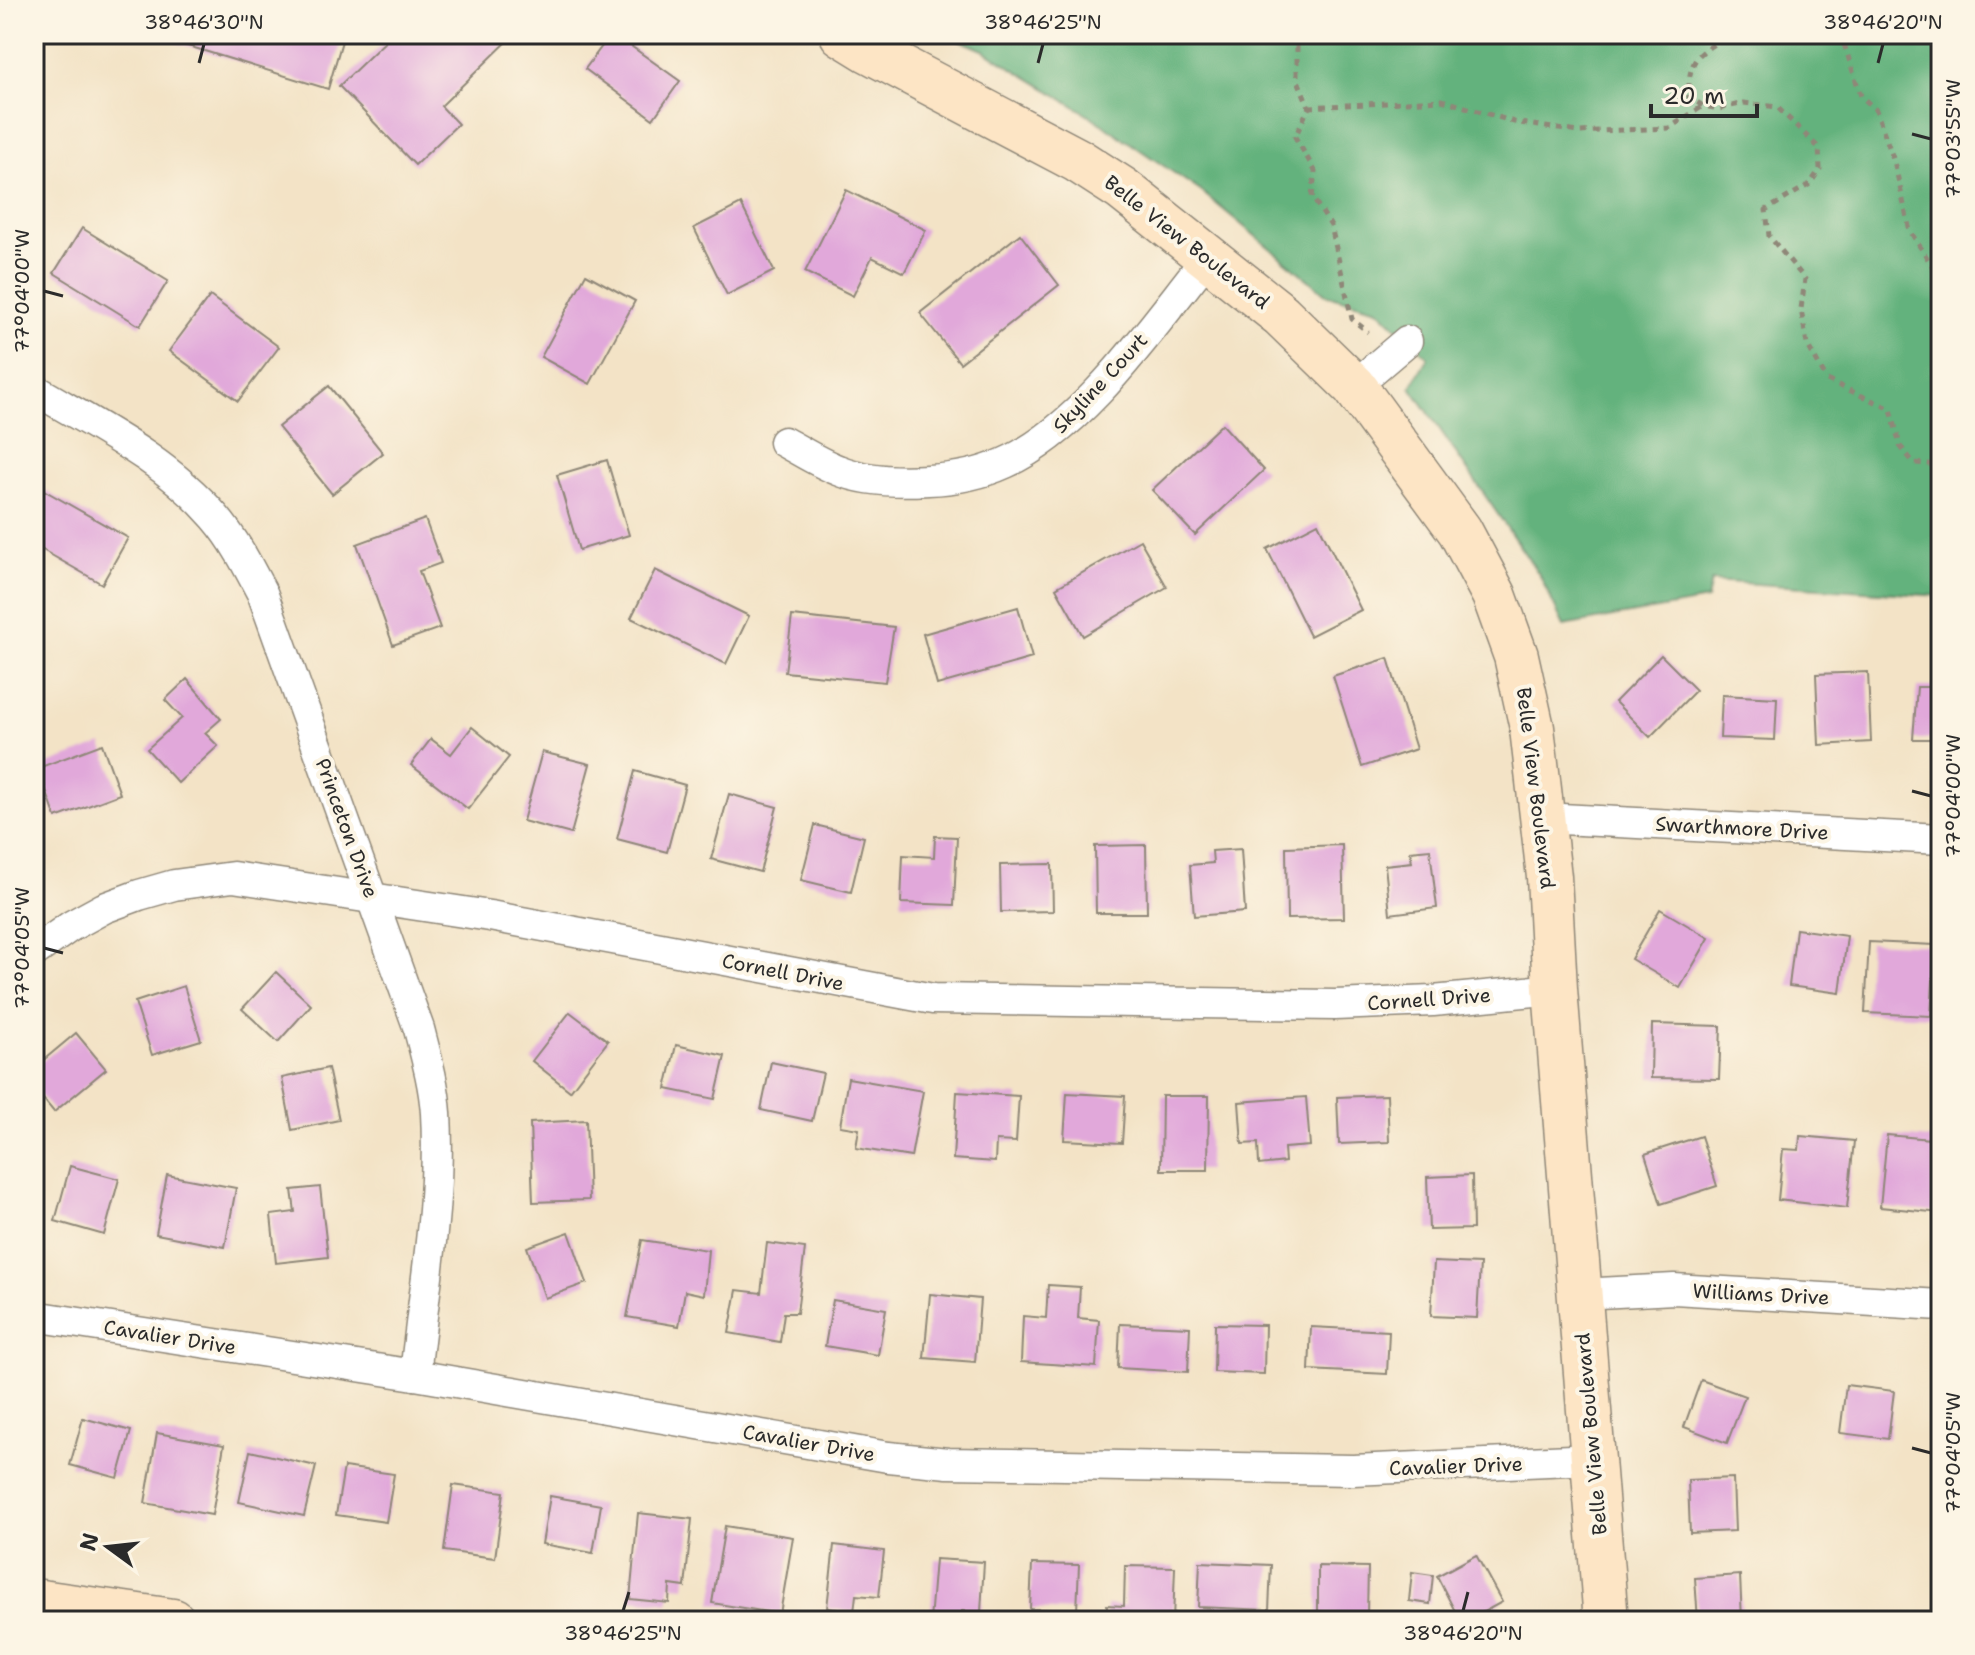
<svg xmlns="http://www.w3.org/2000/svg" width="1975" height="1655" viewBox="0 0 1975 1655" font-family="'Shantell Sans',sans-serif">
<rect width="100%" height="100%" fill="#fcf5e5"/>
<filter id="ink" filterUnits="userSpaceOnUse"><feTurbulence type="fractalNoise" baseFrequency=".0125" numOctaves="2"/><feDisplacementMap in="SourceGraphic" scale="16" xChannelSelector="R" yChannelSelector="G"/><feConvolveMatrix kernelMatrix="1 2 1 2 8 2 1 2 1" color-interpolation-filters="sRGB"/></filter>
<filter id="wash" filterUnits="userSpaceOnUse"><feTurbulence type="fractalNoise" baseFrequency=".006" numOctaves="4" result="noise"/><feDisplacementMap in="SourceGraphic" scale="32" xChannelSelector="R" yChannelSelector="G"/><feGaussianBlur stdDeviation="1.8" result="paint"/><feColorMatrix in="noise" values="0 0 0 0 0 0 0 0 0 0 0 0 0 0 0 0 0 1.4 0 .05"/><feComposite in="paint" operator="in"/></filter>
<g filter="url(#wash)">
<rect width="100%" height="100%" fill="#f3e3c6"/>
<path fill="#63b27d" stroke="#476e54" stroke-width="2" d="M946,34h995v562l-230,-15 -4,19 -143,26 -24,-50 -129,-189 17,-30 -50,-48 -51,-14 -125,-103 -113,-77 -106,-65z"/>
<g id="blocks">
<g fill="#e1a8da">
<path d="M149,34h195l-16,55z"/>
<path d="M393,34h122l-74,72 17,18 -43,41 -76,-79z"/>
<path d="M611,34h3l66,47 -27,38 -68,-50z"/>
<path d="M846,190l80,40 -22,43 -32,-16 -19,39 -48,-24z"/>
<path d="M34,200l8,5 -8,14z"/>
<path d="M741,204l33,67 -47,24 -33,-67z"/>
<path d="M82,228l86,53 -28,45 -86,-53z"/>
<path d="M1020,234l39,51 -99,78 -40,-50z"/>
<path d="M586,274l49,27 -45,83 -49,-27z"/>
<path d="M210,296l69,51 -41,54 -69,-50z"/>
<path d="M329,386l54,67 -51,41 -54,-67z"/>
<path d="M1222,424l42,46 -69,65 -43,-45z"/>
<path d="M607,460l22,75 -50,15 -22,-75z"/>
<path d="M42,489l86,49 -26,46 -68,-39v-42z"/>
<path d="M425,519l16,44 -22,8 21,57 -47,17 -36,-101z"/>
<path d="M1318,523l43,87 -51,26 -43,-87z"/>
<path d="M1140,540l27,47 -84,49 -27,-48z"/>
<path d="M655,570l94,46 -23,48 -95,-46z"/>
<path d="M1018,607l14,51 -95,27 -14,-51z"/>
<path d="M792,616l102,11 -9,55 -100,-10z"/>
<path d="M1661,655l35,35 -46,47 -35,-35z"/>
<path d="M1388,658l28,91 -54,18 -29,-91z"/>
<path d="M1936,671h5v68h-28l4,-52h19z"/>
<path d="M1868,672l3,70 -52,3 -3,-71z"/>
<path d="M187,679l34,40 -16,14 13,13 -40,37 -31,-34 35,-31 -17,-18z"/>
<path d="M1722,695l55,3 -2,42 -55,-2z"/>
<path d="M472,727l37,30 -41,52 -57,-44 20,-26 20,15z"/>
<path d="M102,744l18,50 -64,24 -18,-50z"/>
<path d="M542,752l48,12 -19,70 -48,-13z"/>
<path d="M635,771l50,14 -18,67 -50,-13z"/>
<path d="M729,794l48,13 -17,65 -49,-13z"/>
<path d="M815,825l49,12 -13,55 -50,-12z"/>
<path d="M935,836l22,1 -3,68 -53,-2 2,-48 31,2z"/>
<path d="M1146,845l1,68h-51l-1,-67z"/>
<path d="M1342,845l2,73 -57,1 -1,-72z"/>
<path d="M1241,849l4,63 -51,4 -4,-51 23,-2 -1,-12z"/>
<path d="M1430,849l7,59 -47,6 -5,-49 27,-3 -2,-11z"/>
<path d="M1052,864l1,47 -52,1 -1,-47z"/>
<path d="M1660,909l49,29 -29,50 -49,-29z"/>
<path d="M1796,929l51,7 -7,57 -51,-7z"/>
<path d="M1869,942l66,3 -4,71 -66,-3z"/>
<path d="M276,972l35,33 -33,37 -36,-33z"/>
<path d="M184,986l17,54 -49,15 -17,-53z"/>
<path d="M570,1012l38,29 -38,50 -38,-30z"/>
<path d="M1652,1024l69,2 -2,53 -68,-1z"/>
<path d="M76,1033l30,36 -52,43 -20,-24v-20z"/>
<path d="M676,1045l49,11 -10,43 -49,-10z"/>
<path d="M771,1062l52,11 -11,48 -51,-11z"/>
<path d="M328,1068l11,52 -47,10 -10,-52z"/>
<path d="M848,1078l75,13 -12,66 -55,-9 3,-19 -19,-3z"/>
<path d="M957,1092l62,4 -3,46 -20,-1 -1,21 -42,-3z"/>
<path d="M1067,1093l58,3 -3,47 -58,-3z"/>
<path d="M1387,1095l2,47 -50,2 -2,-47z"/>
<path d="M1162,1096h47l-1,74h-47z"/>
<path d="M1306,1097l4,49 -26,2 1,14 -26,3 -1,-22 -16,1 -3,-42z"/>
<path d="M586,1120l3,80 -56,2 -3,-79z"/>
<path d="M1887,1135l54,5v73l-61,-6z"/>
<path d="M1701,1136l16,50 -56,18 -16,-50z"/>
<path d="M1800,1136l54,5 -7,67 -69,-8 5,-51 16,1z"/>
<path d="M70,1166l49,13 -15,56 -49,-14z"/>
<path d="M167,1175l69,13 -11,59 -69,-13z"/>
<path d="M1472,1175l1,54 -44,1 -2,-53z"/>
<path d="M320,1187l8,70 -52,6 -5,-48 24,-3 -3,-22z"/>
<path d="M569,1232l18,51 -42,15 -18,-51z"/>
<path d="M642,1240l66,10 -4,45 -19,-4 -6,35 -52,-9z"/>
<path d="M767,1243l38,5 -8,65h-13l-4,29 -51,-9 8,-43 24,3z"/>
<path d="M1434,1262l46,2 -3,54 -46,-2z"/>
<path d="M1048,1285l32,2 -2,31 21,2 -3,47 -75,-5 2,-46 23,2z"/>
<path d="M930,1294l50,5 -5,63 -51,-4z"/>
<path d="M833,1300l53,9 -8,46 -53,-9z"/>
<path d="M1120,1324l70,3 -2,45 -70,-4z"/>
<path d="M1215,1324l50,1 -1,49 -50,-2z"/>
<path d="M1311,1327l78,4 -2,43 -78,-4z"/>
<path d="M1701,1380l44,16 -18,47 -43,-16z"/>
<path d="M1846,1385l48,6 -6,48 -48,-6z"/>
<path d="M83,1418l48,13 -13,47 -48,-13z"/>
<path d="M157,1433l67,12 -12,70 -67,-12z"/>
<path d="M250,1451l66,15 -12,50 -65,-14z"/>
<path d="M344,1467l50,7 -8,48 -50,-7z"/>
<path d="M1733,1478l2,53 -45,2 -2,-53z"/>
<path d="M453,1485l51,7 -9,66 -51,-7z"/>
<path d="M550,1496l51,9 -8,48 -51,-9z"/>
<path d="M638,1513l54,6 -7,68 -15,-2 -1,18 -39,-4z"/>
<path d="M725,1526l68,11 -13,77 -68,-11z"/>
<path d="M834,1545l50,6 -5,46 -23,-2 -2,17 -27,-4z"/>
<path d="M1476,1555l26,47 -35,19h-7l-23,-45z"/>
<path d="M935,1559l49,3 -3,50 -19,-1v10h-32z"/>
<path d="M1200,1562l71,3 -2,45 -71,-3z"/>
<path d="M1032,1564l47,1 -2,46 -47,-2z"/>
<path d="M1125,1566l50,1 -2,54h-67l1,-16 17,1z"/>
<path d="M1318,1566l50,1 -1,48 -49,-1z"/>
<path d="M1412,1572l21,3 -3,29 -21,-3z"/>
<path d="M1740,1575l2,46h-44l-3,-43z"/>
</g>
</g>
</g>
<g filter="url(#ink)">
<use href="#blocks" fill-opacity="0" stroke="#8f8778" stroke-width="2"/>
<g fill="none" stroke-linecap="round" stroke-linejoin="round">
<defs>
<g id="street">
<path d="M1354,386l53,-45"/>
<path d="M34,389c64,38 132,71 181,128 20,23 34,51 48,78l156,434c7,27 15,55 17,84 5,87 -12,176 -21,262"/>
<path d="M784,442c17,9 35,21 54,28 27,11 61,12 90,10 26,-1 53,-6 77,-17 80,-36 148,-138 203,-206"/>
<path d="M1542,818l399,21"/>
<path d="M34,952l37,-26 33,-18 35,-13 35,-10 59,-8 257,39 443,83 402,6 98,-4 122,-12"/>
<path d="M1580,1294l94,-5 267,16"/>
<path d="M34,1316l381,59 473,82 60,6 405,7 240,-11"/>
</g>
<g id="secondary">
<path d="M842,34l26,16 209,110 45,29 159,126 73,71 106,145 34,64 22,61 16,72 17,149 6,112 51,632"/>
<path d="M34,1601l139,20"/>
</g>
</defs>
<use href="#street" stroke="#8f8778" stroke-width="33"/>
<use href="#secondary" stroke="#8f8778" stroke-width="47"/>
<g stroke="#8f8778" stroke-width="5" stroke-dasharray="6 6" stroke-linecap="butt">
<path d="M1297,34v44l12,29 -14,30 20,34 -3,26 19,29 21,93 16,13"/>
<path d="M1735,34c-34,16 -48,22 -46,63l14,9 16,3 25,-6 33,4 42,41 1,21 -10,15 -44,26 3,26 36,43 -4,30 6,35 20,36 64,29 9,37 14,17 27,2"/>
<path d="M1838,34l7,13 16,49 15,14 18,51 16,70 23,36 8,4"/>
<path d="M1309,107l133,-7 72,22 64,10 91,-4 34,-22"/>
</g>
<use href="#street" stroke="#fff" stroke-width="30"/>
<use href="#secondary" stroke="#fde5c5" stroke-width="44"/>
</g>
</g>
<path fill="none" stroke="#2b2b2b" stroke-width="3" d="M199,63l5,-19M1038,63l5,-19M1878,63l5,-19M1912,134l19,5M44,291l19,5M1912,791l19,5M44,948l19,5M1912,1448l19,5M623,1611l6,-19M1463,1611l5,-19"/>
<g text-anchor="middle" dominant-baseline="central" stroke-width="8" stroke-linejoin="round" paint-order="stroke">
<g font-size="20" fill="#2b2b2b" stroke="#fcf5e5">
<text transform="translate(1187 242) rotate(38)">Belle View Boulevard</text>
<text transform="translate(1100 383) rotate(-47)">Skyline Court</text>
<text transform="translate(1536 788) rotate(83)">Belle View Boulevard</text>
<text transform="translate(347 828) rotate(70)">Princeton Drive</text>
<text transform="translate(1742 828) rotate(3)">Swarthmore Drive</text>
<text transform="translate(783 972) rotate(11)">Cornell Drive</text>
<text transform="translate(1429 999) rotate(-4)">Cornell Drive</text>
<text transform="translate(1761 1294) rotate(3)">Williams Drive</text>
<text transform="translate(170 1337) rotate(9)">Cavalier Drive</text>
<text transform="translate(1591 1434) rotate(-95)">Belle View Boulevard</text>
<text transform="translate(809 1443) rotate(10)">Cavalier Drive</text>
<text transform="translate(1456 1466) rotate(-2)">Cavalier Drive</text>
</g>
</g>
<rect width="1975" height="1655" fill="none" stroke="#fcf5e5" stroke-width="88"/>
<g transform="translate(108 1547) rotate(285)" stroke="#fcf5e5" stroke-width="6" paint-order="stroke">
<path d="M0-6L14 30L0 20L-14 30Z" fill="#2b2b2b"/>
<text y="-12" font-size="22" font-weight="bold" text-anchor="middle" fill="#2b2b2b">N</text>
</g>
<path d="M1651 104v12h106v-12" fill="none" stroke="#2b2b2b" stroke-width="4"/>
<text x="1663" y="104" font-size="24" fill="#2b2b2b" stroke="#fcf5e5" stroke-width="6" paint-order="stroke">20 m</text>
<rect x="44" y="44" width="1887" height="1567" fill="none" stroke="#2b2b2b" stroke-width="3"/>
<g font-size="20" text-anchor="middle" fill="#2b2b2b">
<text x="204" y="29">38°46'30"N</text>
<text x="1043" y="29">38°46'25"N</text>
<text x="1883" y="29">38°46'20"N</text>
<text transform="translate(1953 139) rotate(-90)" y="7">77°03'55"W</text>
<text transform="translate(22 291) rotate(-90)" y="7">77°04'00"W</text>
<text transform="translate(1953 796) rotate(-90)" y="7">77°04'00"W</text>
<text transform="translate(22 948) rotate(-90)" y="7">77°04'05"W</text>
<text transform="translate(1953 1453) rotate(-90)" y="7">77°04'05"W</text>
<text x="623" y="1640">38°46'25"N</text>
<text x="1463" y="1640">38°46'20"N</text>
</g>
</svg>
